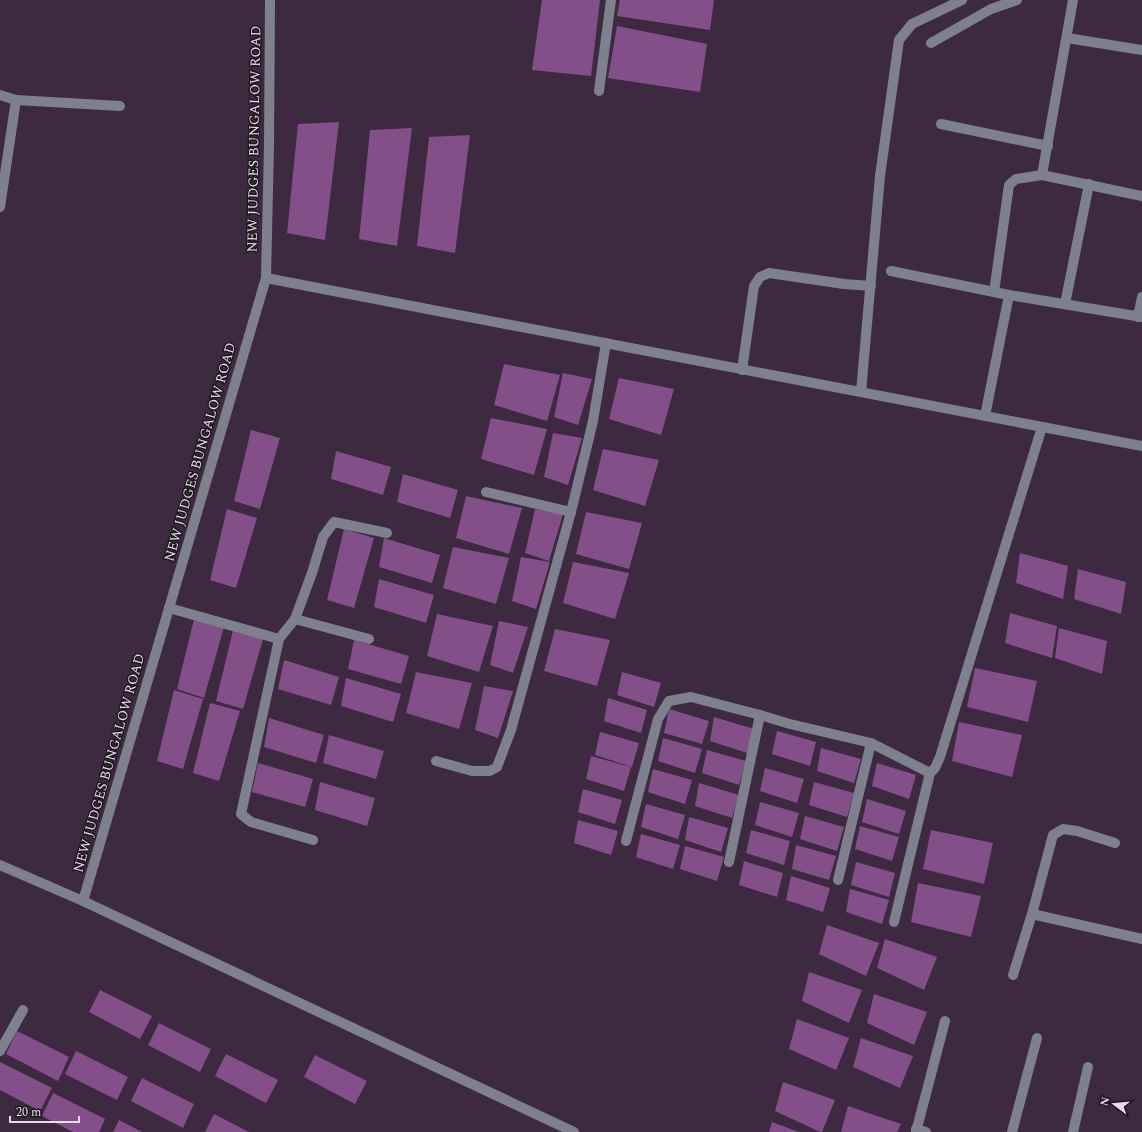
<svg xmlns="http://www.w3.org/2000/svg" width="1142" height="1132" viewBox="0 0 1142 1132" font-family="Spectral,serif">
<rect width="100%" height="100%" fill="#3d2940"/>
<g fill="#824f89">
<path d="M542,0h58l-9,76 -59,-6z"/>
<path d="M620,0h94l-4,30 -93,-14z"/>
<path d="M617,26l90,18 -7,48 -92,-14z"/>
<path d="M339,122l-14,118 -38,-7 11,-109z"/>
<path d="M412,128l-15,118 -38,-7 11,-109z"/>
<path d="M470,135l-15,118 -38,-7 12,-109z"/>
<path d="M504,364l56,11 -13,46 -53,-16z"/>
<path d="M563,373l29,6 -14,46 -24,-8z"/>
<path d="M619,378l55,11 -13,46 -52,-16z"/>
<path d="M491,418l56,11 -13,46 -53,-16z"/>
<path d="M251,430l29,8 -20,71 -26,-8z"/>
<path d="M553,433l29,5 -14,47 -24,-8z"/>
<path d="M603,449l56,11 -14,46 -52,-16z"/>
<path d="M336,451l55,16 -8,28 -52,-16z"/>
<path d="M403,474l55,16 -8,28 -53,-16z"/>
<path d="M466,496l56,12 -13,46 -53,-16z"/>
<path d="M227,509l30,9 -21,70 -26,-8z"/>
<path d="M535,509l28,5 -14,47 -24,-8z"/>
<path d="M586,512l56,11 -13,46 -53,-15z"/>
<path d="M344,529l30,9 -20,70 -27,-8z"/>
<path d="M384,538l56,17 -8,28 -53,-16z"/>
<path d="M453,547l56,11 -13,46 -53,-16z"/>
<path d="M1020,553l48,13 -5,33 -47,-16z"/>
<path d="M521,557l29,5 -14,47 -24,-8z"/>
<path d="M573,562l56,11 -14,46 -52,-16z"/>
<path d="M1078,569l48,13 -5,32 -47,-15z"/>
<path d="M379,579l55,16 -8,28 -52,-16z"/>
<path d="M1010,613l47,13 -5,32 -47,-15z"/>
<path d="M437,614l56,12 -14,46 -52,-16z"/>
<path d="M194,619l30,8 -20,71 -27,-9z"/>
<path d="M499,621l29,6 -15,46 -23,-8z"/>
<path d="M1059,628l48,13 -5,33 -47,-16z"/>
<path d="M555,629l55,11 -13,46 -53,-15z"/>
<path d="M233,630l30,9 -20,70 -27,-8z"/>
<path d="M354,640l55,16 -8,28 -53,-15z"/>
<path d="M284,660l55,17 -8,28 -53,-16z"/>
<path d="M975,668l62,13 -9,41 -61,-15z"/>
<path d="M416,672l56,11 -13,46 -53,-16z"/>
<path d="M622,672l39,11 -7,24 -37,-12z"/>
<path d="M346,678l55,16 -8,28 -52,-16z"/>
<path d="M484,686l29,5 -15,47 -23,-8z"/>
<path d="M174,690l29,9 -20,70 -26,-8z"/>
<path d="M608,698l39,12 -6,23 -37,-12z"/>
<path d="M210,703l30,8 -21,70 -26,-8z"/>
<path d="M669,709l40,12 -7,23 -38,-11z"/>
<path d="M714,717l40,12 -7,24 -37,-12z"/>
<path d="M269,718l55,17 -8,28 -52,-16z"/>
<path d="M959,722l63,13 -10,42 -60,-16z"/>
<path d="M777,731l39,11 -6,24 -38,-12z"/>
<path d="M600,732l39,11 -7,24 -37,-12z"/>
<path d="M329,735l55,16 -8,28 -53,-16z"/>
<path d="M663,738l39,11 -7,24 -37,-12z"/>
<path d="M821,748l40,11 -7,24 -37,-12z"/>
<path d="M707,750l39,11 -7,24 -37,-12z"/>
<path d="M591,756l40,11 -7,24 -38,-12z"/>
<path d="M258,763l55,16 -8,28 -53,-15z"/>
<path d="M877,763l39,12 -7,24 -37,-13z"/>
<path d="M765,768l39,11 -7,24 -37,-12z"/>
<path d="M653,769l39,11 -7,24 -37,-12z"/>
<path d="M320,782l55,16 -8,28 -52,-16z"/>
<path d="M814,782l40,11 -7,24 -38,-12z"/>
<path d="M699,783l40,12 -7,23 -37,-12z"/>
<path d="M583,789l39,11 -7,24 -37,-12z"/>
<path d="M867,799l39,12 -7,23 -37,-12z"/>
<path d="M760,802l39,11 -7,24 -37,-12z"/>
<path d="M646,804l39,11 -7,24 -37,-12z"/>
<path d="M805,816l39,11 -7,24 -37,-12z"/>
<path d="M689,817l39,11 -7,24 -36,-12z"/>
<path d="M578,820l40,11 -7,24 -37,-12z"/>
<path d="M860,826l39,11 -7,24 -37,-12z"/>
<path d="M751,830l39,11 -6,24 -38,-12z"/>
<path d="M931,830l62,13 -9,41 -61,-15z"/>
<path d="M641,834l39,11 -7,24 -37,-12z"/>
<path d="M796,845l40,11 -7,24 -37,-11z"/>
<path d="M685,846l39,11 -7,24 -37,-12z"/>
<path d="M744,861l39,12 -6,24 -38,-12z"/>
<path d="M856,862l39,11 -6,24 -38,-12z"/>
<path d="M791,876l39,12 -7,24 -37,-12z"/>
<path d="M918,883l63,13 -10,41 -60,-15z"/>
<path d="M850,889l39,11 -7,24 -36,-12z"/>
<path d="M827,925l52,18 -13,33 -47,-22z"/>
<path d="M885,939l52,18 -13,33 -47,-22z"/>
<path d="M809,972l53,18 -13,33 -47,-22z"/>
<path d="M100,990l52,26 -12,23 -51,-27z"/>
<path d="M874,994l53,18 -13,33 -47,-22z"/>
<path d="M797,1019l52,19 -13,32 -47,-21z"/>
<path d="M159,1023l52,26 -11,23 -52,-27z"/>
<path d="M17,1031l52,26 -11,24 -52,-27z"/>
<path d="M861,1038l52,18 -13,32 -47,-21z"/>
<path d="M76,1051l52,26 -11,23 -52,-26z"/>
<path d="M226,1054l52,26 -12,23 -51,-27z"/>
<path d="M315,1055l52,26 -12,23 -51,-27z"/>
<path d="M0,1062l52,26 -12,23 -40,-21z"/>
<path d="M142,1078l52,26 -11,24 -52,-27z"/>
<path d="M783,1082l52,18 -13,32h-2l-45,-21z"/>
<path d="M53,1093l52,26 -6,13h-26l-31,-16z"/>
<path d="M848,1106l53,18 -4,8h-56z"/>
<path d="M214,1114l35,18h-44z"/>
<path d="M119,1120l23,12h-29z"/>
<path d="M772,1122l27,10h-30z"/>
</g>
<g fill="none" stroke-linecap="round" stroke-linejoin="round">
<g stroke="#7e808e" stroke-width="10">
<path d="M1073,0l-31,175 100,21"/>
<path d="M1067,38l75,12"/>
<path d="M931,43l60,-34 26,-9"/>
<path d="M599,91l12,-91"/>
<path d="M0,95l16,5 104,6"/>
<path d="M941,124l107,22"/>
<path d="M0,207l16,-107"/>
<path d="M891,271l118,24 133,22"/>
<path d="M266,278l876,168"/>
<path d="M994,292l15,-107 7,-6 26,-4"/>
<path d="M1065,304l24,-120"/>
<path d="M1138,317l4,-20"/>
<path d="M742,370l12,-84 6,-9 9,-4 75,11 27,2"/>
<path d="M861,392l19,-216 19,-136 13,-16 50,-24"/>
<path d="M985,416l24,-121"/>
<path d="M486,492l85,20"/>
<path d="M169,608l110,31"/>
<path d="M295,619l74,20"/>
<path d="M436,761l36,10h18l7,-4 14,-37 60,-218 22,-91 13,-78"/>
<path d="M313,840l-62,-18 -10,-8 38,-175 16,-20 17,-46 11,-36 11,-15 53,11"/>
<path d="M626,841l32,-122 11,-18 22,-4 69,18 30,9 81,19 59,30 5,-5 5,-11 102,-330"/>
<path d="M729,862l31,-147"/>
<path d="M0,865l83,36 491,231"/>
<path d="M838,880l33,-137"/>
<path d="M83,901l183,-623 3,-133 1,-145"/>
<path d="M1032,914l110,25"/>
<path d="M894,922l36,-149"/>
<path d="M1013,975l19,-61 21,-79 10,-6 14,2 38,12"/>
<path d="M0,1051l23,-41"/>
<path d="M916,1129l10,3"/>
<path d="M916,1132l29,-111"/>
<path d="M1012,1132l25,-94"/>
<path d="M1073,1132l15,-65"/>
</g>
</g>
<g text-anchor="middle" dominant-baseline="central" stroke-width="3" stroke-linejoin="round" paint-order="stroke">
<g font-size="14" fill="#e8dbea" stroke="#1f1620">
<text transform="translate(254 139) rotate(-89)">NEW JUDGES BUNGALOW ROAD</text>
<text transform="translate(200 452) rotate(-74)">NEW JUDGES BUNGALOW ROAD</text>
<text transform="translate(109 763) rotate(-74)">NEW JUDGES BUNGALOW ROAD</text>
</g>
</g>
<g transform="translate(1114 1104) rotate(286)" stroke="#1f1620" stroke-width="3" paint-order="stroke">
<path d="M0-3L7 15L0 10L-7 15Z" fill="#e8dbea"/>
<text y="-6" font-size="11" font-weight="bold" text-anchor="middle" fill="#e8dbea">N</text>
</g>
<path d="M10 1116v6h69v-6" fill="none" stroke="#e8dbea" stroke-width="2"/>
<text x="16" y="1116" font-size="12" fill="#e8dbea" stroke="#1f1620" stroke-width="3" paint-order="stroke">20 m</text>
</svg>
